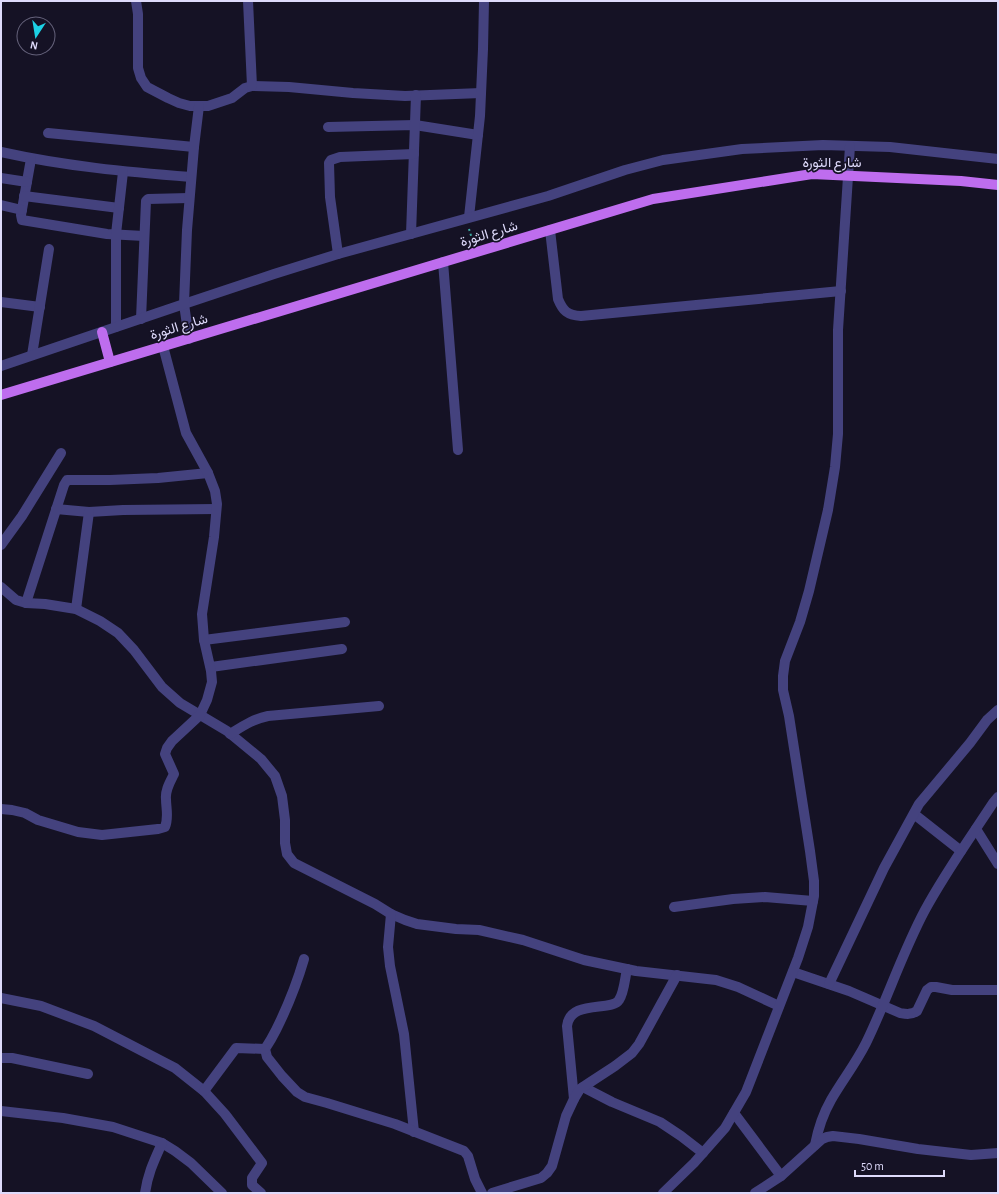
<svg xmlns="http://www.w3.org/2000/svg" width="999" height="1194" viewBox="0 0 999 1194" font-family="'Alegreya Sans',Vazirmatn,sans-serif">
<rect width="100%" height="100%" fill="#151225"/>
<g fill="none" stroke-linecap="round" stroke-linejoin="round">
<path stroke="#3daba4" stroke-width="2" stroke-dasharray="2 3" stroke-linecap="butt" d="M469,229l4,13"/>
<g stroke="#44427e" stroke-width="10">
<path d="M136,1l2,13v54l3,10 6,9 21,11 11,5 11,3h18l24,-8 13,-10 7,-2 37,1 64,6 52,3 76,-3"/>
<path d="M248,1l4,85"/>
<path d="M328,127l87,-2 63,10"/>
<path d="M48,133l146,14"/>
<path d="M1,152c63,14 126,20 190,25"/>
<path d="M31,159l-10,56 1,5 85,14 37,2"/>
<path d="M1,178l26,4"/>
<path d="M24,196l95,12"/>
<path d="M1,205l21,5"/>
<path d="M469,217l11,-101 3,-67 1,-48"/>
<path d="M550,230l8,69c5,12 9,16 23,17l260,-25"/>
<path d="M411,234l5,-139"/>
<path d="M338,254l-8,-57 -1,-34 2,-3 9,-3 74,-3"/>
<path d="M443,262l15,188"/>
<path d="M1,302l39,5"/>
<path d="M141,319l5,-118 2,-2 41,-1"/>
<path d="M116,327v-93l7,-62"/>
<path d="M189,339l-5,-35 90,-30 64,-20 210,-58 77,-26 38,-10 79,-11 81,-4 67,2 108,12"/>
<path d="M32,355l17,-106"/>
<path d="M1,366l183,-62 3,-74 7,-83 5,-41"/>
<path d="M56,509l33,3 34,-2 93,-1"/>
<path d="M1,545l21,-29 39,-63"/>
<path d="M1,587l15,13 10,3 19,1 31,5 24,12 18,12 16,17 28,37 18,16 47,28 34,28 14,17 7,20 3,24v23l2,11 7,9 81,41 16,10 14,6 12,4 39,5 23,1 44,10 61,20 52,11 80,9 22,7 41,19"/>
<path d="M26,603l38,-118 3,-5h43l48,-2 50,-5"/>
<path d="M76,609l13,-97"/>
<path d="M204,640l141,-18"/>
<path d="M211,667l131,-18"/>
<path d="M230,734c13,-8 23,-15 38,-18l111,-10"/>
<path d="M1,809l11,1 13,3 13,7 40,12 24,3 56,-6 7,-2c4,-10 1,-18 1,-28 -1,-9 4,-17 8,-25l-9,-20 2,-6 5,-7 28,-26 7,-15 5,-18 -1,-11 -7,-31 -2,-26 12,-77 3,-33 -2,-13 -7,-18 -22,-40 -23,-87"/>
<path d="M914,814l47,37"/>
<path d="M976,829l22,35"/>
<path d="M674,907l59,-8 32,-2 48,4"/>
<path d="M391,914l-3,33 2,19 14,68 10,98"/>
<path d="M304,959c-7,24 -17,49 -28,71 -3,6 -7,13 -11,19l2,8 15,19 15,16 8,5 22,6 68,21 69,27 4,5 7,23 7,14"/>
<path d="M793,972l56,19 51,22c6,1 11,2 17,-2l10,-21 4,-3h5l16,3h46"/>
<path d="M829,984l55,-116 35,-64 51,-61 17,-23 11,-10"/>
<path d="M1,998l40,8 53,20 81,42 29,23 21,23 34,45 3,4 -10,15v7l9,8"/>
<path d="M1,1058h11l76,16"/>
<path d="M583,1087l29,15 48,20 21,14 22,17"/>
<path d="M204,1091l32,-43 29,1"/>
<path d="M574,1099l-7,-73c3,-27 45,-14 52,-26 5,-7 6,-22 8,-31"/>
<path d="M1,1111l62,7 50,9 49,16 13,8 16,12 31,30"/>
<path d="M734,1113l47,63"/>
<path d="M815,1145c3,-16 8,-31 16,-45 11,-19 25,-37 35,-57 21,-43 36,-90 59,-133 20,-37 45,-72 68,-107l5,-6"/>
<path d="M145,1193c3,-20 9,-32 17,-50"/>
<path d="M492,1193l49,-15 6,-5 5,-7 14,-50 8,-17 6,-10 9,-6 26,-17 17,-13 7,-9 38,-69"/>
<path d="M663,1193l31,-30 31,-35 21,-36 52,-134 10,-31 6,-31v-15l-4,-30 -21,-135 -6,-26v-14l2,-15 15,-39 9,-31 19,-81 7,-43 3,-33v-104l12,-184"/>
<path d="M755,1193l26,-17 41,-37 5,-2 6,-1 26,3 59,10 53,6 27,-2"/>
</g>
<g stroke="#be6dee" stroke-width="10">
<path d="M102,332l8,30"/>
<path d="M1,395l652,-196 159,-25 149,7 37,4"/>
</g>
</g>
<g text-anchor="middle" dominant-baseline="central" stroke-width="3.5" stroke-linejoin="round" paint-order="stroke">
<g font-size="14" fill="#dedafb" stroke="#151225">
<text x="832" y="163">شارع الثورة</text>
<text transform="translate(489 234) rotate(-17)">شارع الثورة</text>
<text transform="translate(179 327) rotate(-17)">شارع الثورة</text>
</g>
</g>
<rect width="999" height="1194" fill="none" stroke="#dedafb" stroke-width="4"/>
<g transform="translate(36 36) rotate(192)"><circle r="19" fill="#151225" stroke="#65627b"/>
<path d="M0-3L7 15L0 10L-7 15Z" fill="#1cd1e5"/>
<text y="-6" font-size="11" font-weight="bold" text-anchor="middle" fill="#dedafb">N</text>
</g>
<path d="M855 1170v6h89v-6" fill="none" stroke="#dedafb" stroke-width="2"/>
<text x="861" y="1170" font-size="12" fill="#dedafb" stroke="#151225" stroke-width="3" paint-order="stroke">50 m</text>
</svg>
